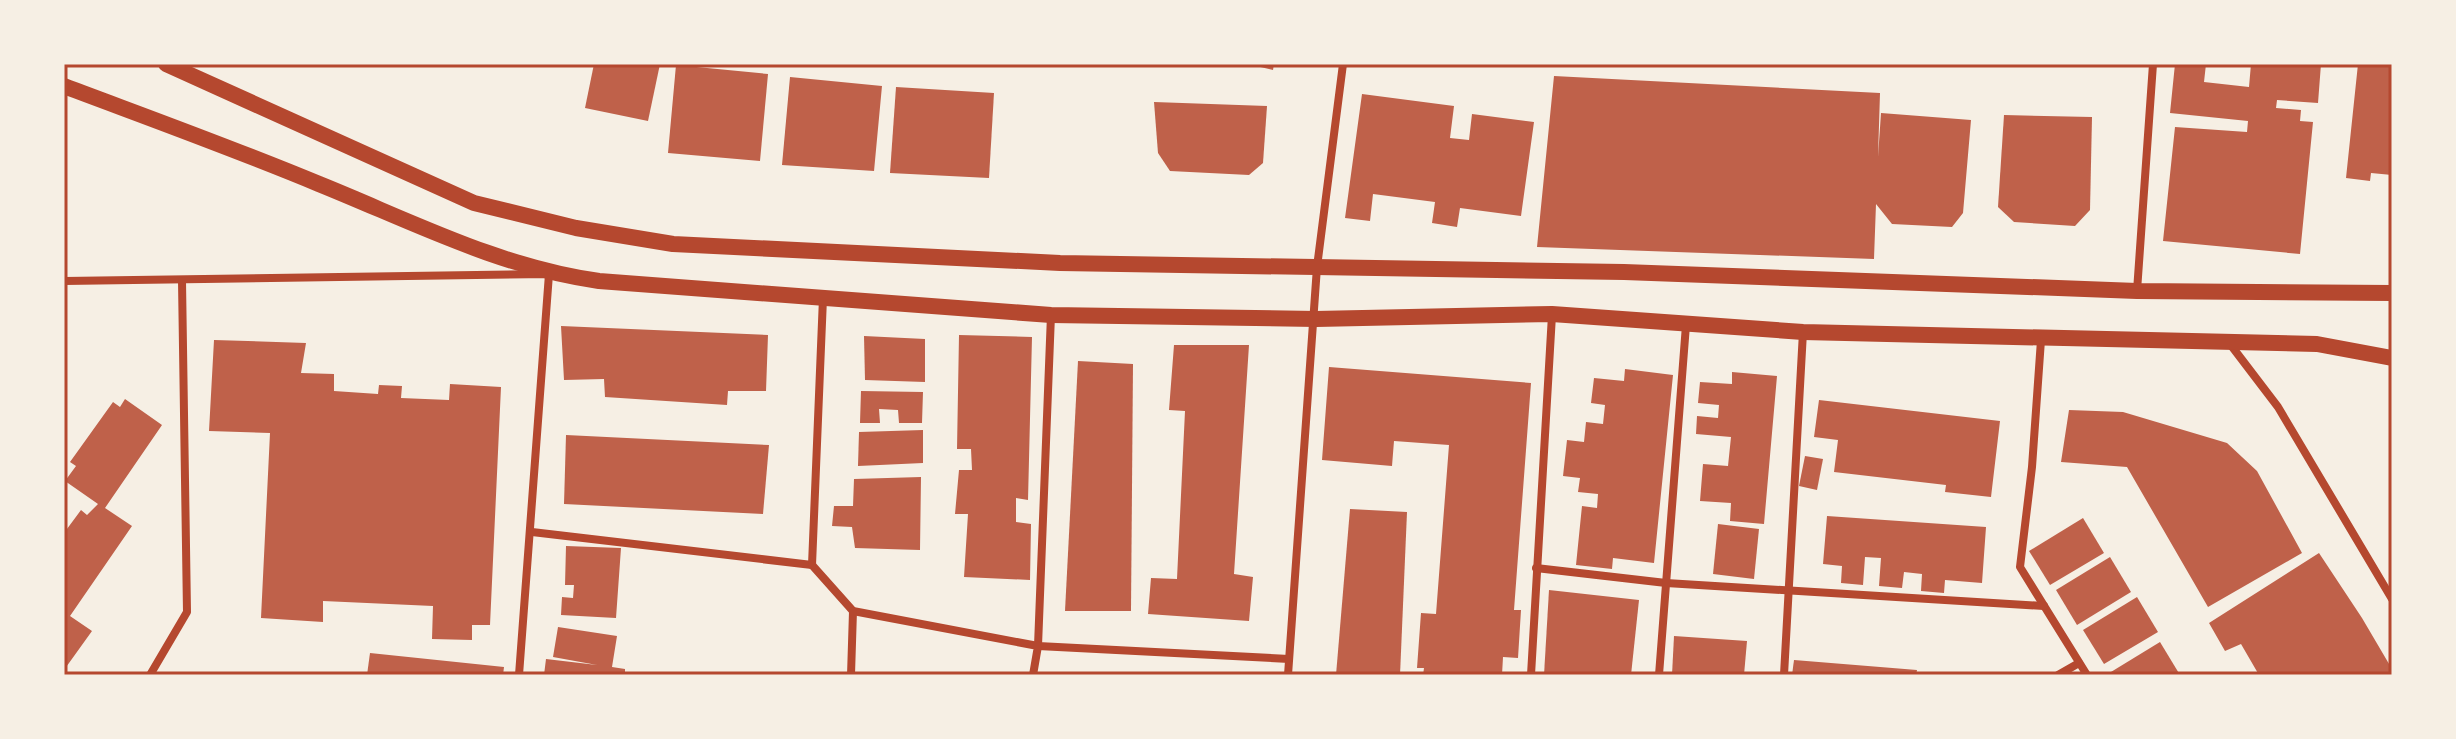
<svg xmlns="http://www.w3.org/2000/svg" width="2456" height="739" viewBox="0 0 2456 739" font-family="Quicksand,sans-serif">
<rect width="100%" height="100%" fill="#f6efe4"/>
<g fill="#bf614a">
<path d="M594,64h66l-12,57 -63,-13z"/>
<path d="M1248,64h26l-1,6z"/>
<path d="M2175,64h31l-2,18 45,5 2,-23h70l-3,39 -41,-3 -1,8 25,2 -1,11 13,1 -13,132 -137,-13 12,-114 72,5 1,-11 -78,-8z"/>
<path d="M2358,64h34v111l-21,-2 -1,8 -24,-3z"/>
<path d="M676,65l92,9 -8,87 -92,-8z"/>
<path d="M1554,76l326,17 -2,64 3,-44 90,7 -8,93 -11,14 -60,-3 -16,-20 -2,55 -337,-12z"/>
<path d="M790,77l92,9 -8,85 -92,-6z"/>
<path d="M896,87l98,6 -5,85 -99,-5z"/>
<path d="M1362,94l92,12 -4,32 19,2 3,-26 62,8 -13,94 -61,-8 -3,19 -25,-4 3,-21 -62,-8 -3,27 -25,-3z"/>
<path d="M1154,102l113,4 -4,57 -14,12 -79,-4 -12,-18z"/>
<path d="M2004,115l88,2 -2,93 -15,16 -61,-4 -16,-15z"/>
<path d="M561,326l207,9 -2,56h-38l-1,14 -122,-8 -1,-18 -40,1z"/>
<path d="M959,335l73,2 -4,163 -12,-2v24l15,2 -1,56 -66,-3 4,-63h-13l4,-44h13l-1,-21h-14z"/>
<path d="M864,336l61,3v43l-60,-2z"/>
<path d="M214,340l92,3 -5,30 33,1v17l44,3 1,-9 23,1 -1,12 48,2 1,-16 51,3 -11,238h-18v15l-40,-1 1,-33 -110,-5v21l-62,-4 9,-185 -61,-2z"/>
<path d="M1174,345h75l-15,229 19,3 -4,44 -101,-7 3,-36 26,1 8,-168 -16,-1z"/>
<path d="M1078,361l55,3 -2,247h-66z"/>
<path d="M1329,367l202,16 -17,227h7l-3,48 -15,-1 -1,18h-79l1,-7h-7l4,-55 15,1 13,-169 -55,-4 -2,25 -70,-6z"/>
<path d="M1625,369l48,6 -19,188 -41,-5 -1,11 -36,-4 6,-59 15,2 1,-14 -20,-2 2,-14 -17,-2 4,-36 17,2 2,-20 17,2 2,-19 -14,-2 3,-25 30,3z"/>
<path d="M1732,372l45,4 -13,148 -34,-3 1,-18 -31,-2 3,-37 25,2 3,-29 -35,-3 1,-18 21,2 1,-13 -21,-2 2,-21 32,2z"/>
<path d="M861,391l62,1 -1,31h-23l-1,-13 -19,-1 1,14h-20z"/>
<path d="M125,399l37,26 -57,83 27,18 -62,90 22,15 -28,39v-137l17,-23 6,5 11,-11 -33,-23 11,-15 -6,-4 43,-60 7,5z"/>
<path d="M1819,400l181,21 -9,76 -46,-5 1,-7 -112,-13 4,-32 -24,-3z"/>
<path d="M2069,410l54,2 104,31 30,28 45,82 -94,54 -81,-140 -66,-5z"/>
<path d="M923,430v33l-65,3 1,-34z"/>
<path d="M566,435l203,10 -6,69 -199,-10z"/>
<path d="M1805,456l18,3 -6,31 -18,-4z"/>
<path d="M921,477l-1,73 -65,-2 -3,-21 -20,-1 2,-20h19l1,-27z"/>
<path d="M1350,509l57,3 -7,163h-64z"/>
<path d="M1827,516l159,11 -4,56 -37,-3 -1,13 -23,-2 1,-17 -18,-2 -2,16 -23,-2 2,-28 -16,-1 -2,28 -22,-2 1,-17 -19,-2z"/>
<path d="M2083,518l21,35 -54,32 -21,-34z"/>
<path d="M1718,524l41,5 -5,50 -41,-5z"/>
<path d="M566,546l55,2 -5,70 -55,-3 1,-18 11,1 1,-13h-9z"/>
<path d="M2319,553l43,65 30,51v6h-133l-18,-31 -16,7 -16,-28z"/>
<path d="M2110,557l21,35 -54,33 -21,-35z"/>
<path d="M1549,590l90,10 -8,75h-87z"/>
<path d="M2137,597l21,35 -54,32 -21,-34z"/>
<path d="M558,627l59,9 -5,31 13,2v6h-81l2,-16 51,6 -44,-8z"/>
<path d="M1674,636l73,5 -3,34h-72z"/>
<path d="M2160,642l20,33h-74z"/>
<path d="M370,653l134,14 -1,8h-136z"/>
<path d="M1794,660l123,10 -1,5h-124z"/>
</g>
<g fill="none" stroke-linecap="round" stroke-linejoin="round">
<g stroke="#b5482f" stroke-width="8">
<path d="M64,281l485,-7 -30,401"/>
<path d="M2137,291l16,-227"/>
<path d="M1051,315l-13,331 251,13"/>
<path d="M2041,340l-9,127 -12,100 67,108"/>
<path d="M2230,344l48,63 114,192"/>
<path d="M532,532l280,33 41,46 185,35 -5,29"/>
<path d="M812,565l11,-267"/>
<path d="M1536,568l130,15 378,23"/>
<path d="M150,675l37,-63 -5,-331"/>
<path d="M851,675l2,-64"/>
<path d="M1288,675l29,-408 26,-203"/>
<path d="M1531,675l21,-360"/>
<path d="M1659,675l27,-350"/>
<path d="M1784,675l19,-343"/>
<path d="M2058,675l21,-12"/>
</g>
<g stroke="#b5482f" stroke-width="16">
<path d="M166,64l308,139 102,25 97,16 387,19 564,9 513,19 255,2"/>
<path d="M64,86c85,32 171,63 255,98 92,37 180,83 280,97l452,34 265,4 236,-5 251,18 514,12 75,14"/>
</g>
</g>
<rect width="2456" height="739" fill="none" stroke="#f6efe4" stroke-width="132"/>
<rect x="66" y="66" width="2324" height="607" fill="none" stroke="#b5482f" stroke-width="3"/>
</svg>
